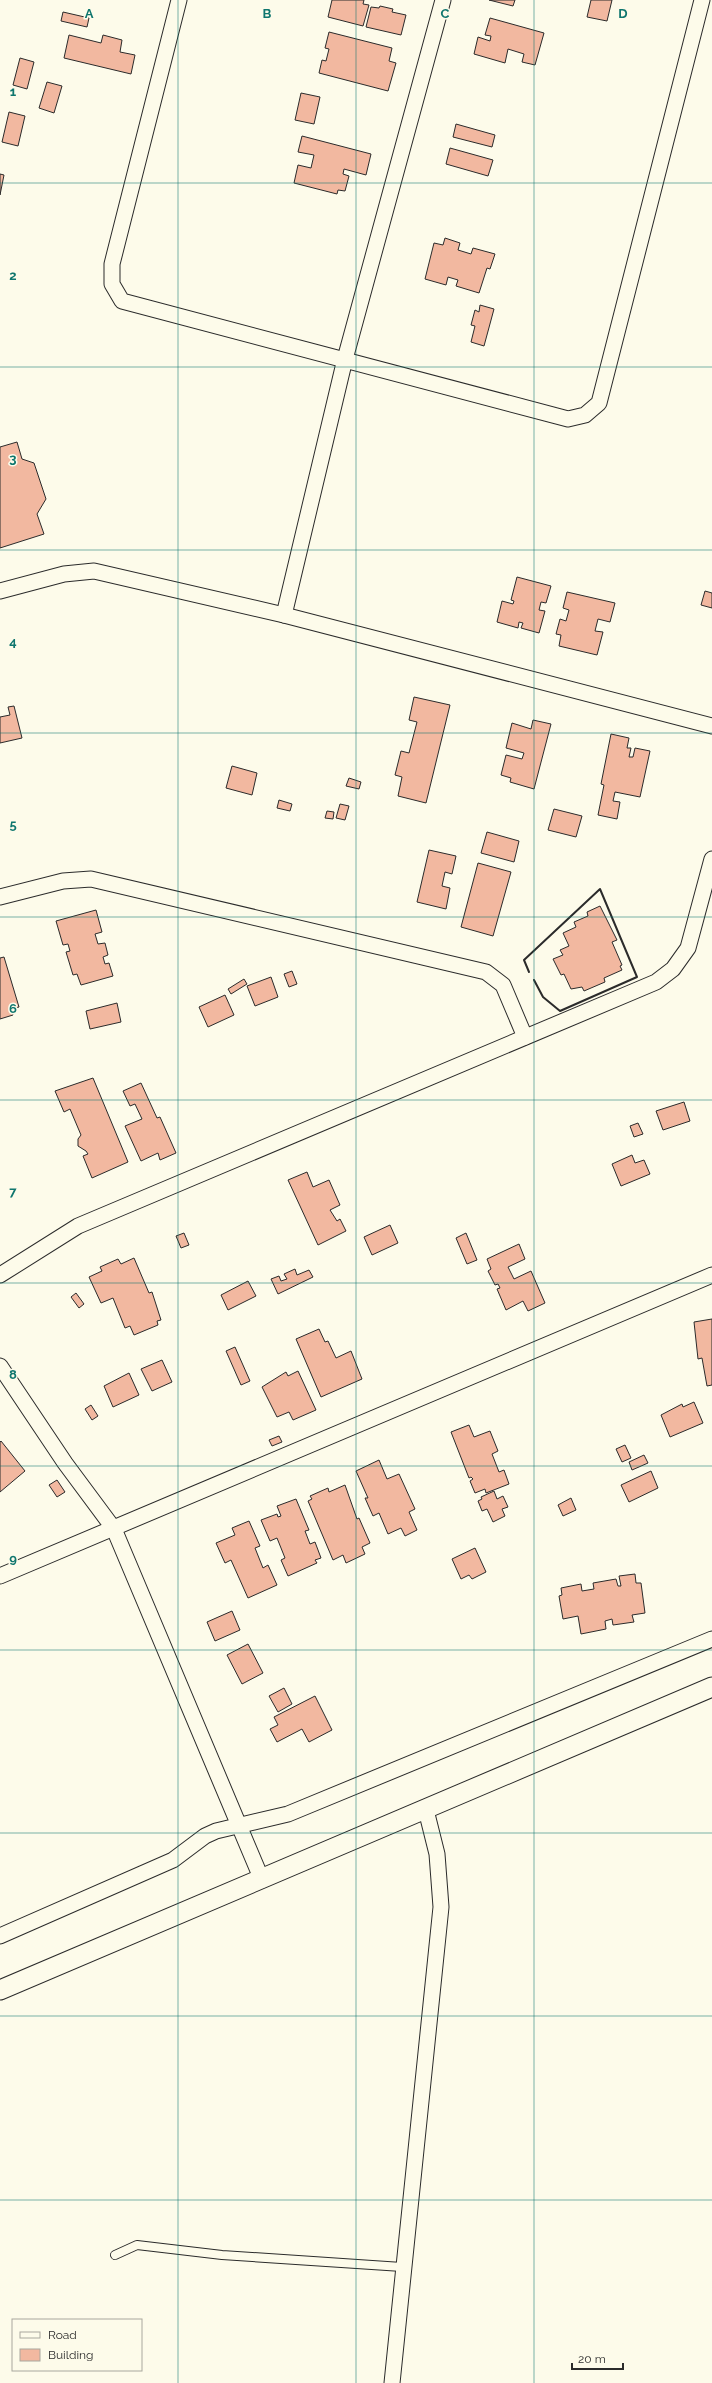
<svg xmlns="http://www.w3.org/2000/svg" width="712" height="2383" viewBox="0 0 712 2383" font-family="Raleway,sans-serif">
<rect width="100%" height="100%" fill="#fdfbea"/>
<g fill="#f2b8a0" stroke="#2b2b2b">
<path d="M332,0h32l-1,4 6,1 -6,21 -35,-9z"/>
<path d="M489,0h26l-2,6z"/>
<path d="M591,0h21l-5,21 -20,-4z"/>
<path d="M380,6l13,3 -1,3 14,3 -5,20 -35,-8 5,-20 8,1z"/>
<path d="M63,12l26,6 -2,9 -26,-6z"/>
<path d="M490,18l54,15 -9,32 -13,-3 2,-8 -16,-5 -3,14 -31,-9 4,-17 12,4 1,-5 -6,-1z"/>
<path d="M329,32l63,16 -3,13 7,2 -8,28 -69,-18 3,-13 4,1 3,-12 -4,-1z"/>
<path d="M69,35l32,8 2,-8 19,5 -2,12 15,3 -4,19 -67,-16z"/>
<path d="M20,58l14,4 -7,27 -14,-4z"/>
<path d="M47,82l15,4 -8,27 -15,-5z"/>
<path d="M301,93l19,4 -6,27 -19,-4z"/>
<path d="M9,112l16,4 -7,30 -16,-4z"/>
<path d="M456,124l39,11 -3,12 -39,-10z"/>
<path d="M302,136l69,18 -5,21 -22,-6 -1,5 6,2 -4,15 -7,-1 -1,4 -43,-11 4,-18 13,3 3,-13 -16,-3z"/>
<path d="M450,148l43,12 -5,16 -42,-12z"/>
<path d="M0,174l4,1 -4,20z"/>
<path d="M445,238l15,5 -2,7 13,4 2,-6 22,6 -5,15 -3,-1 -8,25 -23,-7 2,-6 -10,-3 -2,8 -21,-6 9,-36 9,2z"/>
<path d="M480,305l14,4 -10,37 -13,-4 4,-16 -4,-1 4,-15 4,2z"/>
<path d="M17,442l5,17 12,4 12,36 -9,15 7,20 -44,14v-101z"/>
<path d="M517,577l34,9 -5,17 -5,-1 -2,8 6,1 -6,22 -18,-5 2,-5 -4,-1 -1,6 -21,-6 5,-21 11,3 1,-3 -3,-1z"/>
<path d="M705,591l7,2v15l-11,-3z"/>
<path d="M567,592l48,11 -5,19 -12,-3 -3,12 8,1 -6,23 -38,-9 2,-11 -5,-1 4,-15 6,2 3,-11 -6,-2z"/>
<path d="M414,697l36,8 -24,98 -28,-7 4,-19 -7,-2 6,-24 8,2 8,-31 -8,-2z"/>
<path d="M14,706l8,32 -22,5v-26l10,-2 -2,-8z"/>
<path d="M533,720l18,4 -17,65 -24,-7 1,-4 -10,-3 5,-20 16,4 2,-6 -18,-5 6,-25 19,6z"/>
<path d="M611,734l18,4 -2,10h4l-2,9h4l2,-9 15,3 -10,46 -25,-5 -2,9 7,1 -3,17 -19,-4 6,-30 -3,-1z"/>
<path d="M232,766l25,7 -5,22 -26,-7z"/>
<path d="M349,778l12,4 -2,7 -13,-3z"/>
<path d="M279,800l13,4 -2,7 -13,-3z"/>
<path d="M340,804l9,2 -4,14 -9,-2z"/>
<path d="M554,809l28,7 -6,21 -28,-7z"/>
<path d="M327,811l7,1 -1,7 -8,-1z"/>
<path d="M487,832l32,9 -5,21 -33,-9z"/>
<path d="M429,850l27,6 -4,18 -7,-2 -3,14 8,2 -4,21 -29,-7z"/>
<path d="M478,863l33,9 -18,64 -32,-9z"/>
<path d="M600,906l17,34 -5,2 10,23 -2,1 2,4 -18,8 1,4 -21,9 -2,-4 -11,2 -7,-15 -3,1 -8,-16 10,-4 -3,-5 9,-4 -6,-13 13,-6 -2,-5 14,-6 -1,-4z"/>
<path d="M96,910l6,22 -7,2 3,10 7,-1 3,12 -5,2 2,7 4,-1 4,13 -32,9 -4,-11 -4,1 -7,-23 4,-1 -2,-7 -5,1 -7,-24z"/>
<path d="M4,957l15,50 -7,2 1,6 -13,4v-61z"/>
<path d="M292,971l5,13 -8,3 -5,-13z"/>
<path d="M271,977l7,20 -23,9 -8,-20z"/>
<path d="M244,979l3,5 -16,10 -3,-5z"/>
<path d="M225,995l9,20 -26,12 -9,-20z"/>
<path d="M117,1003l4,19 -31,7 -4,-18z"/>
<path d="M93,1078l35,84 -36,16 -9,-22 5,-2 -2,-3 -8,-5v-7l3,-4 -11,-26 -6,3 -9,-21z"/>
<path d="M141,1083l16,35 3,-1 16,36 -16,7 -2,-7 -17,8 -16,-35 17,-7 -7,-15 -5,2 -7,-15z"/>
<path d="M684,1102l6,19 -27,9 -7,-19z"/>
<path d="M638,1123l5,11 -9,3 -4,-11z"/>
<path d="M632,1155l3,8 9,-3 6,14 -29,12 -9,-22z"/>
<path d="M307,1172l6,15 16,-7 11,25 -10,5 7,11 3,-2 6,12 -28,14 -30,-65z"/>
<path d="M390,1225l8,18 -26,12 -8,-18z"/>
<path d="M184,1233l5,12 -8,3 -5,-12z"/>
<path d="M466,1233l11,27 -10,4 -11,-26z"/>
<path d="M519,1244l6,15 -17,8 6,12 17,-8 14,32 -17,8 -5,-10 -17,9 -9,-21 3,-1 -2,-4 -3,1 -7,-14 3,-2 -4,-10z"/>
<path d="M134,1258l15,35 3,-1 9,28 -4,1 1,4 -24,10 -4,-9 -5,2 -12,-30 -12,5 -12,-26 13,-6 -2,-4 18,-8 3,5z"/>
<path d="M295,1269l2,6 12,-5 4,7 -35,17 -7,-15 8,-3 2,5 6,-2 -3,-5z"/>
<path d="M248,1281l8,15 -28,14 -7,-15z"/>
<path d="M76,1293l8,11 -5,4 -8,-11z"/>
<path d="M712,1319v66l-5,1 -5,-28 -4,1 -4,-37z"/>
<path d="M319,1329l6,13 3,-1 8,17 15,-7 11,28 -41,18 -25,-58z"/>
<path d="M235,1347l15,34 -9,4 -15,-34z"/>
<path d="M162,1360l10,22 -20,9 -11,-22z"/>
<path d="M298,1371l18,39 -23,10 -4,-8 -12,5 -15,-30 24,-15 2,4z"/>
<path d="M129,1373l10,22 -26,12 -9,-21z"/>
<path d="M694,1402l9,21 -33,14 -9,-22 21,-11 1,3z"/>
<path d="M91,1405l7,11 -6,4 -7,-11z"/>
<path d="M469,1425l5,12 16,-6 8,20 -6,3 7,18 5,-2 5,14 -23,9 -1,-4 -10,4 -5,-12 3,-2 -2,-2 -2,1 -18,-46z"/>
<path d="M279,1436l3,6 -10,4 -3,-6z"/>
<path d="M1,1441l24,30 -25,21v-50z"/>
<path d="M625,1445l6,13 -9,4 -6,-13z"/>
<path d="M644,1455l4,8 -16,7 -3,-8z"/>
<path d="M379,1460l8,19 12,-5 16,35 -6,3 8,18 -12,6 -4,-8 -13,6 -9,-21 -6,3 -8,-18h3l-12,-27z"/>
<path d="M651,1471l7,17 -29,14 -8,-17z"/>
<path d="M57,1480l8,12 -8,5 -8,-12z"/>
<path d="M345,1485l12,34 2,-1 11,25 -8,4 3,7 -19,9 -3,-8 -10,5 -25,-59 4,-2 -2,-3 18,-8 1,4z"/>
<path d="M494,1491l3,8 6,-3 5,11 -6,2 3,7 -12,6 -6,-13 -5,2 -4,-10 4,-2 -1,-2z"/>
<path d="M571,1498l5,12 -13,6 -5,-11z"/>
<path d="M296,1499l13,31 -4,1 5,13 5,-2 6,16 -6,2 2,3 -29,13 -7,-16 4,-2 -8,-20 -7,3 -9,-21 16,-6 1,3 3,-1 -4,-10z"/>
<path d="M249,1521l11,25 -5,2 8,20 5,-3 9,20 -29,13 -17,-38 -6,3 -9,-20 19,-8 -3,-7z"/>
<path d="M475,1548l11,24 -14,7 -3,-4 -8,4 -9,-20z"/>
<path d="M635,1574l1,9h5l4,30 -13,2 2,7 -21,3 -1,-6 -7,2 1,8 -25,5 -3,-18 -15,3 -4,-23 3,-1 -1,-7 20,-4 1,7 12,-2 -1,-6 23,-4 2,7h3l-2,-10z"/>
<path d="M232,1611l8,19 -25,11 -8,-19z"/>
<path d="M248,1644l15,29 -21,11 -15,-29z"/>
<path d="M284,1688l8,16 -14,8 -9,-16z"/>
<path d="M315,1696l17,34 -23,12 -7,-13 -25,13 -7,-13 8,-4 -4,-8z"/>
</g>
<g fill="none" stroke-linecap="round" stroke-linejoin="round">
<defs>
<path id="service" d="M115,2255l22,-10 85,10 180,12"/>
<g id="minor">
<path d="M179,0l-67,264v20l10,17 446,118 17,-4 14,-12 103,-403"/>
<path d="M0,591l64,-17 30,-3 190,44 428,111"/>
<path d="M284,615l61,-256 98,-359"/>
<path d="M0,897l63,-16 28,-2 395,93 17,13 22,52"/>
<path d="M0,1275l78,-49 578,-244 17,-13 15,-21 24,-89"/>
<path d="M0,1366l65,97 49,66 148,351"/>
<path d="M0,1576l712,-301"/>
<path d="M0,1936l173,-76 32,-24 11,-5 72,-17 424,-175"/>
<path d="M392,2383l49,-476 -4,-53 -11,-44"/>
</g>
<path id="tertiary" d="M0,1990l712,-303"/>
</defs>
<use href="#service" stroke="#2b2b2b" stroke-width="10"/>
<use href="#minor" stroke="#2b2b2b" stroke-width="17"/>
<use href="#tertiary" stroke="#2b2b2b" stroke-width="21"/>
<use href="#service" stroke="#fdfbea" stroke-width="8"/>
<use href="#minor" stroke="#fdfbea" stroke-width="15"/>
<use href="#tertiary" stroke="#fdfbea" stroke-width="19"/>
<path stroke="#2b2b2b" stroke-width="2" d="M529,972l-5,-12 76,-71 37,88 -77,34 -17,-14 -9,-17"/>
</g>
<path fill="none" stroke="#0f766e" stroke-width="1" stroke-opacity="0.55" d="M178,0v2383M356,0v2383M534,0v2383M0,183h712M0,367h712M0,550h712M0,733h712M0,917h712M0,1100h712M0,1283h712M0,1466h712M0,1650h712M0,1833h712M0,2016h712M0,2200h712"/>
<g font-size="13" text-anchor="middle" font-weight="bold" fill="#0f766e" stroke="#fdfbea" stroke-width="3" stroke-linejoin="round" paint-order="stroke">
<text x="89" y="18">A</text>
<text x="267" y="18">B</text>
<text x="445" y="18">C</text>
<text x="623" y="18">D</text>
<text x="13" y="96">1</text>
<text x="13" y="280">2</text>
<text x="13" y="463">3</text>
<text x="13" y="646">4</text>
<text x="13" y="829">5</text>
<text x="13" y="1013">6</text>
<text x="13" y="1196">7</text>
<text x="13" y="1379">8</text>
<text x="13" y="1563">9</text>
</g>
<rect x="12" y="2319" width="130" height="52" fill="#fdfbea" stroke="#a9a89e"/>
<rect x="20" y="2332" width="20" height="6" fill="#fdfbea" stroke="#a9a89e"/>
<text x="48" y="2339" font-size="12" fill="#2b2b2b">Road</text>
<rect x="20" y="2349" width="20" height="12" fill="#f2b8a0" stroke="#a9a89e"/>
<text x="48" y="2359" font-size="12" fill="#2b2b2b">Building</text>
<path d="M572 2363v6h51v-6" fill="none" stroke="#2b2b2b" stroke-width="2"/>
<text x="578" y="2363" font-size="12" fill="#2b2b2b" stroke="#fdfbea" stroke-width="3" paint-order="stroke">20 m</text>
</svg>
